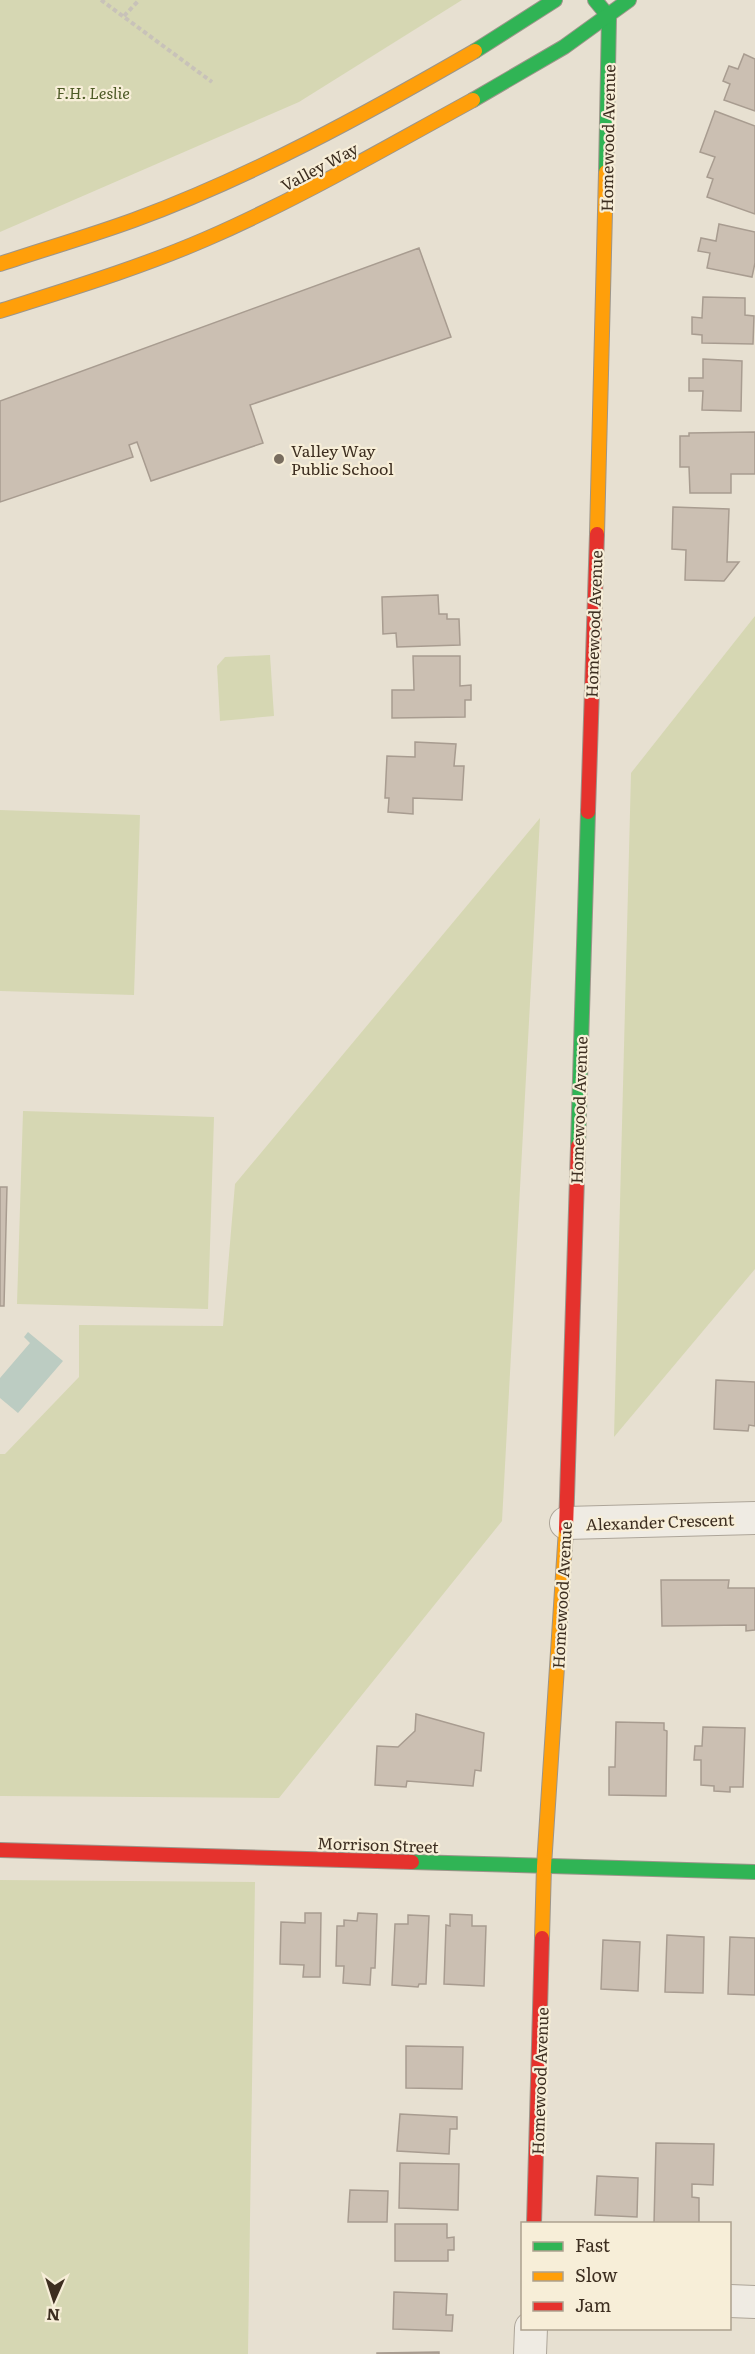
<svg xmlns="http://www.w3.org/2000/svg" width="755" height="2354" viewBox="0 0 755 2354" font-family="Literata,serif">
<rect width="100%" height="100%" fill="#e7e0d1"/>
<g fill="#d6d7b3">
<path d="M0,0h462l-163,102 -299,130z"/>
<path d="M755,616v653l-141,168 17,-664z"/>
<path d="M270,655l4,61 -54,5 -3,-55 8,-9z"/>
<path d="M0,810l140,5 -6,180 -134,-4z"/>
<path d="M540,818l-38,703 -223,277 -279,-2v-342h5l74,-77v-52l144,1 12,-142z"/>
<path d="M23,1111l191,6 -6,192 -191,-5z"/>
<path d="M0,1880l255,2 -7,472h-248z"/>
</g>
<path fill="#bcccc2" d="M28,1332l35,29 -45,52 -18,-15v-20l30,-35 -6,-6z"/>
<g fill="#cbbfb2" stroke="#a89c90" stroke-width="1.5">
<path d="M744,54l11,5v52l-31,-11 6,-16 -7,-3 6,-15 9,3z"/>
<path d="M715,111l40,15v88l-48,-17 6,-18 -6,-2 8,-20 -15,-5z"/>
<path d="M719,224l36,8v31l-3,14 -45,-9 3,-15 -12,-2 3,-13 15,3z"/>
<path d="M419,248l32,89 -201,68 13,38 -112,38 -14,-39 -8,3 4,12 -133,45v-101z"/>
<path d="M703,297l42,1v17l9,1 -1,28 -51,-1v-8l-10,-1v-17l10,1z"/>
<path d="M703,359l39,2 -1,50 -39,-1 1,-19h-14v-13h14z"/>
<path d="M755,432v42h-24v19h-41l-1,-26h-9v-31h9v-3z"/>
<path d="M673,507l56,2 -2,53h12l-15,19 -39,-1 1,-30 -14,-1z"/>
<path d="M438,595l1,19h8v5h12l1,26 -63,2 -1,-14 -13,1 -1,-37z"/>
<path d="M413,656h47v30l11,-1v15h-6v17l-73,1v-28h22z"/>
<path d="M415,742l41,2 -2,22h10l-2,34 -49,-2v16l-25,-2 1,-14h-4l2,-42 28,1z"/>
<path d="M0,1187h7l-3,119h-4z"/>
<path d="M716,1380l39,2v44l-6,-1 -1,6 -34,-2z"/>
<path d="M661,1580h68l-1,8h27v42l-9,1v-6l-84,1z"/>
<path d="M416,1714l68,19 -3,38 -6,-1 -2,16 -66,-5 -1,6 -31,-2 2,-39 21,1 17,-16z"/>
<path d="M616,1722l48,1v7l3,1 -1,65 -57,-1v-28h6z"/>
<path d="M703,1727l42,1 -2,59h-13v5l-16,-1v-5l-13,-1v-25h-7l1,-14h7z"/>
<path d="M305,1913h16l-1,64h-17l1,-12 -24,-1 1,-42 24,1z"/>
<path d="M358,1913l19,1 -2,54h-4l-1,17 -27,-2 1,-17h-8l1,-40h7v-6l13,1z"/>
<path d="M450,1914l22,1v11h14l-2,60 -40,-2 2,-59 4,1z"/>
<path d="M408,1915l21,1 -3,68h-7l-1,3 -26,-2 3,-61h13z"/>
<path d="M667,1935l37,2 -1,56 -38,-1z"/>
<path d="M730,1937l25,1v57l-27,-1z"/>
<path d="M603,1940l37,2 -2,49 -37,-2z"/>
<path d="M406,2046l57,1 -1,42 -56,-1z"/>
<path d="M400,2114l57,3v12h-7l-1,25 -52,-3z"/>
<path d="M656,2143l58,1 -1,41 -21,-1v13l7,1v26h-45z"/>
<path d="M400,2163l59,1 -1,46 -59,-2z"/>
<path d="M597,2176l41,2 -1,39 -42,-2z"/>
<path d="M350,2190l38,1 -1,31h-39z"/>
<path d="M395,2224h52v14l7,-1v13h-6v11h-53z"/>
<path d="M394,2292l53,2 -1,21h7l-1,16 -59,-2z"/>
<path d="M439,2352v2h-62v-1z"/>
</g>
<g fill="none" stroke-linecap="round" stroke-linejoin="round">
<defs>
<g id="street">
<path d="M566,1523l189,-5"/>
<path d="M730,2301l25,1"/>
<path d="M530,2354l1,-26"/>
</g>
<g id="fast">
<path d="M595,0l14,17 -3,155"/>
<path d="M475,51l80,-51"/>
<path d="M473,100l91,-53 65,-47"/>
<path d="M578,1146l10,-334"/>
<path d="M412,1862l343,10"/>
</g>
<g id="slow">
<path d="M0,264c45,-15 90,-28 134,-44 119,-44 232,-106 341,-169"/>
<path d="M0,311c69,-22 139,-43 206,-72 92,-40 179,-91 267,-139"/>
<path d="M597,534l9,-362"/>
<path d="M542,1938l2,-72 22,-337"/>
</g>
<g id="jam">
<path d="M588,812l9,-278"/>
<path d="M566,1529l12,-383"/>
<path d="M0,1850l412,12"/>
<path d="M534,2224l8,-286"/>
</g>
</defs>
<use href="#street" stroke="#ada599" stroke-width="34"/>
<use href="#fast" stroke="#9c958a" stroke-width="16"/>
<use href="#slow" stroke="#9c958a" stroke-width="16"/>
<use href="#jam" stroke="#9c958a" stroke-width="16"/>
<g stroke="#c8c2b9" stroke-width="4" stroke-dasharray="4.5 3" stroke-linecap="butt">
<path d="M101,0l111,82"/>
<path d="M124,16l15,-16"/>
</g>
<use href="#street" stroke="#efebe3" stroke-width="32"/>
<use href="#fast" stroke="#30b455" stroke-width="14"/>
<use href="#slow" stroke="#ff9f0a" stroke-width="14"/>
<use href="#jam" stroke="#e5322d" stroke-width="14"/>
</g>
<circle fill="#786c5e" stroke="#f7eed8" stroke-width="2" cx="279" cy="459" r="6"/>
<g text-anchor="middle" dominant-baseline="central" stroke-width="4.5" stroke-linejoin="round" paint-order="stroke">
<g font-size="16" font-style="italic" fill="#4d5a26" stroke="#f7eed8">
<text x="93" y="92">F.H. Leslie</text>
</g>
<g font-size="16" fill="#3d2e20" stroke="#f7eed8">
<text transform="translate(607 138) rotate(-89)">Homewood Avenue</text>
<text transform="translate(319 166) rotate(-28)">Valley Way</text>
<text transform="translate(593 624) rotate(-88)">Homewood Avenue</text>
<text transform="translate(578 1110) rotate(-88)">Homewood Avenue</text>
<text transform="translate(660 1521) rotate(-2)">Alexander Crescent</text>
<text transform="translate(561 1595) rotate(-87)">Homewood Avenue</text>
<text transform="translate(378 1844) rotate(2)">Morrison Street</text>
<text transform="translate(539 2081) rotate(-88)">Homewood Avenue</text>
</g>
<g font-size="16" fill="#3d2e20" stroke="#f7eed8" text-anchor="start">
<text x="291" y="450">Valley Way<tspan x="291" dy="18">Public School</tspan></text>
</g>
</g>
<rect x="521" y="2222" width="210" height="108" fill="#f7eed8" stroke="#ada18e" stroke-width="1.5"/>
<rect x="533" y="2242" width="30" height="9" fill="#30b455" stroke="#ada18e" stroke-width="1.5"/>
<text x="575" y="2252" font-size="18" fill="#3d2e20">Fast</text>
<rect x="533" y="2272" width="30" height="9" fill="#ff9f0a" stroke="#ada18e" stroke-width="1.5"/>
<text x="575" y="2282" font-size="18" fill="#3d2e20">Slow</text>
<rect x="533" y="2302" width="30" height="9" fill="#e5322d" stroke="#ada18e" stroke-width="1.5"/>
<text x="575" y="2312" font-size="18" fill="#3d2e20">Jam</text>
<g transform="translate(54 2300) rotate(183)" stroke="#f7eed8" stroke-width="4.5" paint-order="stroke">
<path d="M0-4.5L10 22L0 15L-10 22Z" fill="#3d2e20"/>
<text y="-9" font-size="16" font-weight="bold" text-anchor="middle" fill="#3d2e20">N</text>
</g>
</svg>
